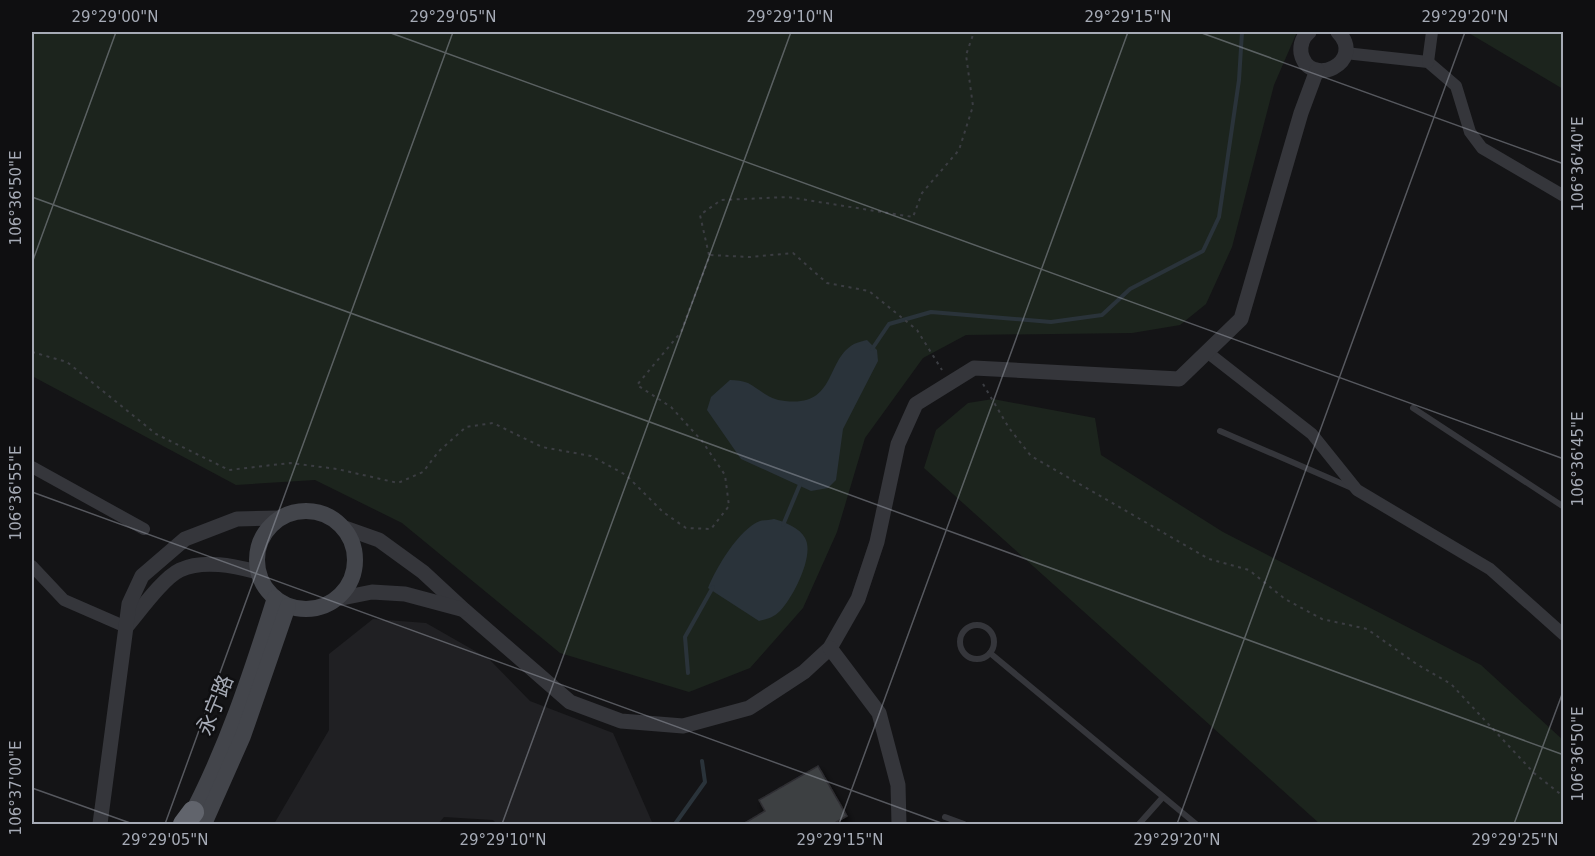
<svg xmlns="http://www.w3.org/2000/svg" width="1595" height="856" viewBox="0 0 1595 856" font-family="'DejaVu Sans','Noto Sans SC',sans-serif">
<defs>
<filter id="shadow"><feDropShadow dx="3" dy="5" stdDeviation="3" flood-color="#0009"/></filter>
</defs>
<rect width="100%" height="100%" fill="#141416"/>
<path fill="#202023" d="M373,619l53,4 63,36 41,42 83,32 39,89 -2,2h-153l-4,-4 -49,-3 -6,7h-164l55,-94v-76z"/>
<g fill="#1c241d">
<path d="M32,32h1265l-23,53 -42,162 -26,57 -26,21 -48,8 -166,2 -43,23 -58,80 -28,94 -34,76 -53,60 -61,24 -129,-39 -158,-130 -87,-43 -79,5 -204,-109z"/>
<path d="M1467,32h96v57z"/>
<path d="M993,399l102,19 6,37 122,77 258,133 82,75v84h-243l-396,-356 12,-38 32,-27z"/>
</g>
<g fill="#2a333a">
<path d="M867,340l10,10 1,11 -35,68 -7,51 -8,8 -17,3 -70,-32 -34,-49 4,-13 19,-17c6,0 13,1 18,3 13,7 21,17 37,18 52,6 40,-41 69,-57 4,-2 9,-3 13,-4z"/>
<path d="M774,519c11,3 26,9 31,19 10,17 -12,60 -25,73 -6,6 -12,8 -21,10l-51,-33c8,-20 31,-59 52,-67 4,-1 10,-1 14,-2z"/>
</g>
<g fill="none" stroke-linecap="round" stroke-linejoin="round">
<g stroke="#2a333a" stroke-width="4">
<path d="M872,349l17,-25 42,-12 120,10 51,-7 28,-26 73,-38 16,-34 20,-137 3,-48"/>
<path d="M783,525l18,-43"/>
<path d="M688,673l-3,-36 28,-50"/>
<path d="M675,824l30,-42 -3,-21"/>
</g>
</g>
<path fill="#3e3f43" stroke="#2e2e32" stroke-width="1.5" filter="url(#shadow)" d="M818,766l29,50 -14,8h-90l22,-13 -6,-11z"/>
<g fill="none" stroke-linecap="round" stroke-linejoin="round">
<g stroke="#3b3d42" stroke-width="2" stroke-dasharray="3 4.5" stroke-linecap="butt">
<path d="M709,255l-9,-40 21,-15 67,-3 125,20 9,-24 37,-43 14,-44 -7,-51 8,-23"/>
<path d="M32,352l35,10 89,72 73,36 61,-7 47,6 61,14 25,-11 16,-21 27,-24 27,-4 49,24 49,9 35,19 37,37 23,16 25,1 18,-23 -4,-31 -23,-34 -31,-34 -34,-22 44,-53 29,-77 40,2 43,-4 34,30 42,8 48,39 25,40"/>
<path d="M983,384l26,44 22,28 178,103 40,11 36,29 37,20 45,10 51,36 33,19 83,89 30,24"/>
</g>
<g stroke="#35363b" stroke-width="6">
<path d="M1413,408l151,99"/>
<path d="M1220,431l132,57"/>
<circle cx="977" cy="642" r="17"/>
<path d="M990,653l206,171"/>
<path d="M945,817l19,7"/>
<path d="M1139,824l24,-27"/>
</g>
<g stroke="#35363b" stroke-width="12">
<path d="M1345,53l83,9 28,24 14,46 12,16 82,48"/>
<path d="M1428,62l4,-30"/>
<path d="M1207,352l105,82 45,56 133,79 74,66"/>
<path d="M32,467l112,62"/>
<path d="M32,566l32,34 62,27"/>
</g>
<g stroke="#35363b" stroke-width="15">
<path d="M1309,32c-6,5 -9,12 -8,21 8,37 66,9 37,-21"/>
<path d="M345,528l34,12 44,32 41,38 106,92 51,19 62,5 66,-18 55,-36 26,-24 28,-49 19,-57 21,-98 18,-40 58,-36 205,11 62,-60 60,-206 16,-43"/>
<path d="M337,599l35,-7 33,2 56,15"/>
<path d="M126,627c13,-15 37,-49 54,-57 24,-11 54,-4 78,2"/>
<path d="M830,648l49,65 19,72 1,39"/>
<path d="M100,824l29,-220 13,-28 43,-37 52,-20 42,-1"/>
</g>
<g stroke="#43454b" stroke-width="16">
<circle cx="306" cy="560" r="49"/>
<path d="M188,821c38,-71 63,-147 87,-223"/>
<path d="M204,824l39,-88 45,-130"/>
</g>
<path stroke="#61646c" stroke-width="22" d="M184,824l9,-12"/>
</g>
<path fill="none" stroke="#a6abb6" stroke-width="1.5" stroke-opacity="0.45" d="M388,32l1176,427M1199,32l365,132M32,197l1532,558M32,263l84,-231M32,492l912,332M32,788l101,36M165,824l288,-792M502,824l289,-792M839,824l289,-792M1177,824l288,-792M1514,824l50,-135"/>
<g text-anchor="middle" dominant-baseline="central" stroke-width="5" stroke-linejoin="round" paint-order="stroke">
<g font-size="21" fill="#a6abb6" stroke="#0f0f11">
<text transform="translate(215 705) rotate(-68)">永宁路</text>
</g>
</g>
<rect width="1595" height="856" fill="none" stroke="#0f0f11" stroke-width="66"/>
<rect x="33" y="33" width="1529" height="790" fill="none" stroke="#a6abb6" stroke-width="2"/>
<g font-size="15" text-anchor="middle" fill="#a6abb6">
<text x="115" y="22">29°29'00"N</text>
<text x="453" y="22">29°29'05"N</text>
<text x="790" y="22">29°29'10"N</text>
<text x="1128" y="22">29°29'15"N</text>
<text x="1465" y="22">29°29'20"N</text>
<text transform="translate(1578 164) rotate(-90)" y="5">106°36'40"E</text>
<text transform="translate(16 198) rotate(-90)" y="5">106°36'50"E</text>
<text transform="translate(1578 459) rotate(-90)" y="5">106°36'45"E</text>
<text transform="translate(16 493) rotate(-90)" y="5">106°36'55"E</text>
<text transform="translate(1578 754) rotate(-90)" y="5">106°36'50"E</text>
<text transform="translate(16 788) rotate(-90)" y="5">106°37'00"E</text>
<text x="165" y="845">29°29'05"N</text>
<text x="503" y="845">29°29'10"N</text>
<text x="840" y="845">29°29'15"N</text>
<text x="1177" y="845">29°29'20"N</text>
<text x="1515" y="845">29°29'25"N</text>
</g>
</svg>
